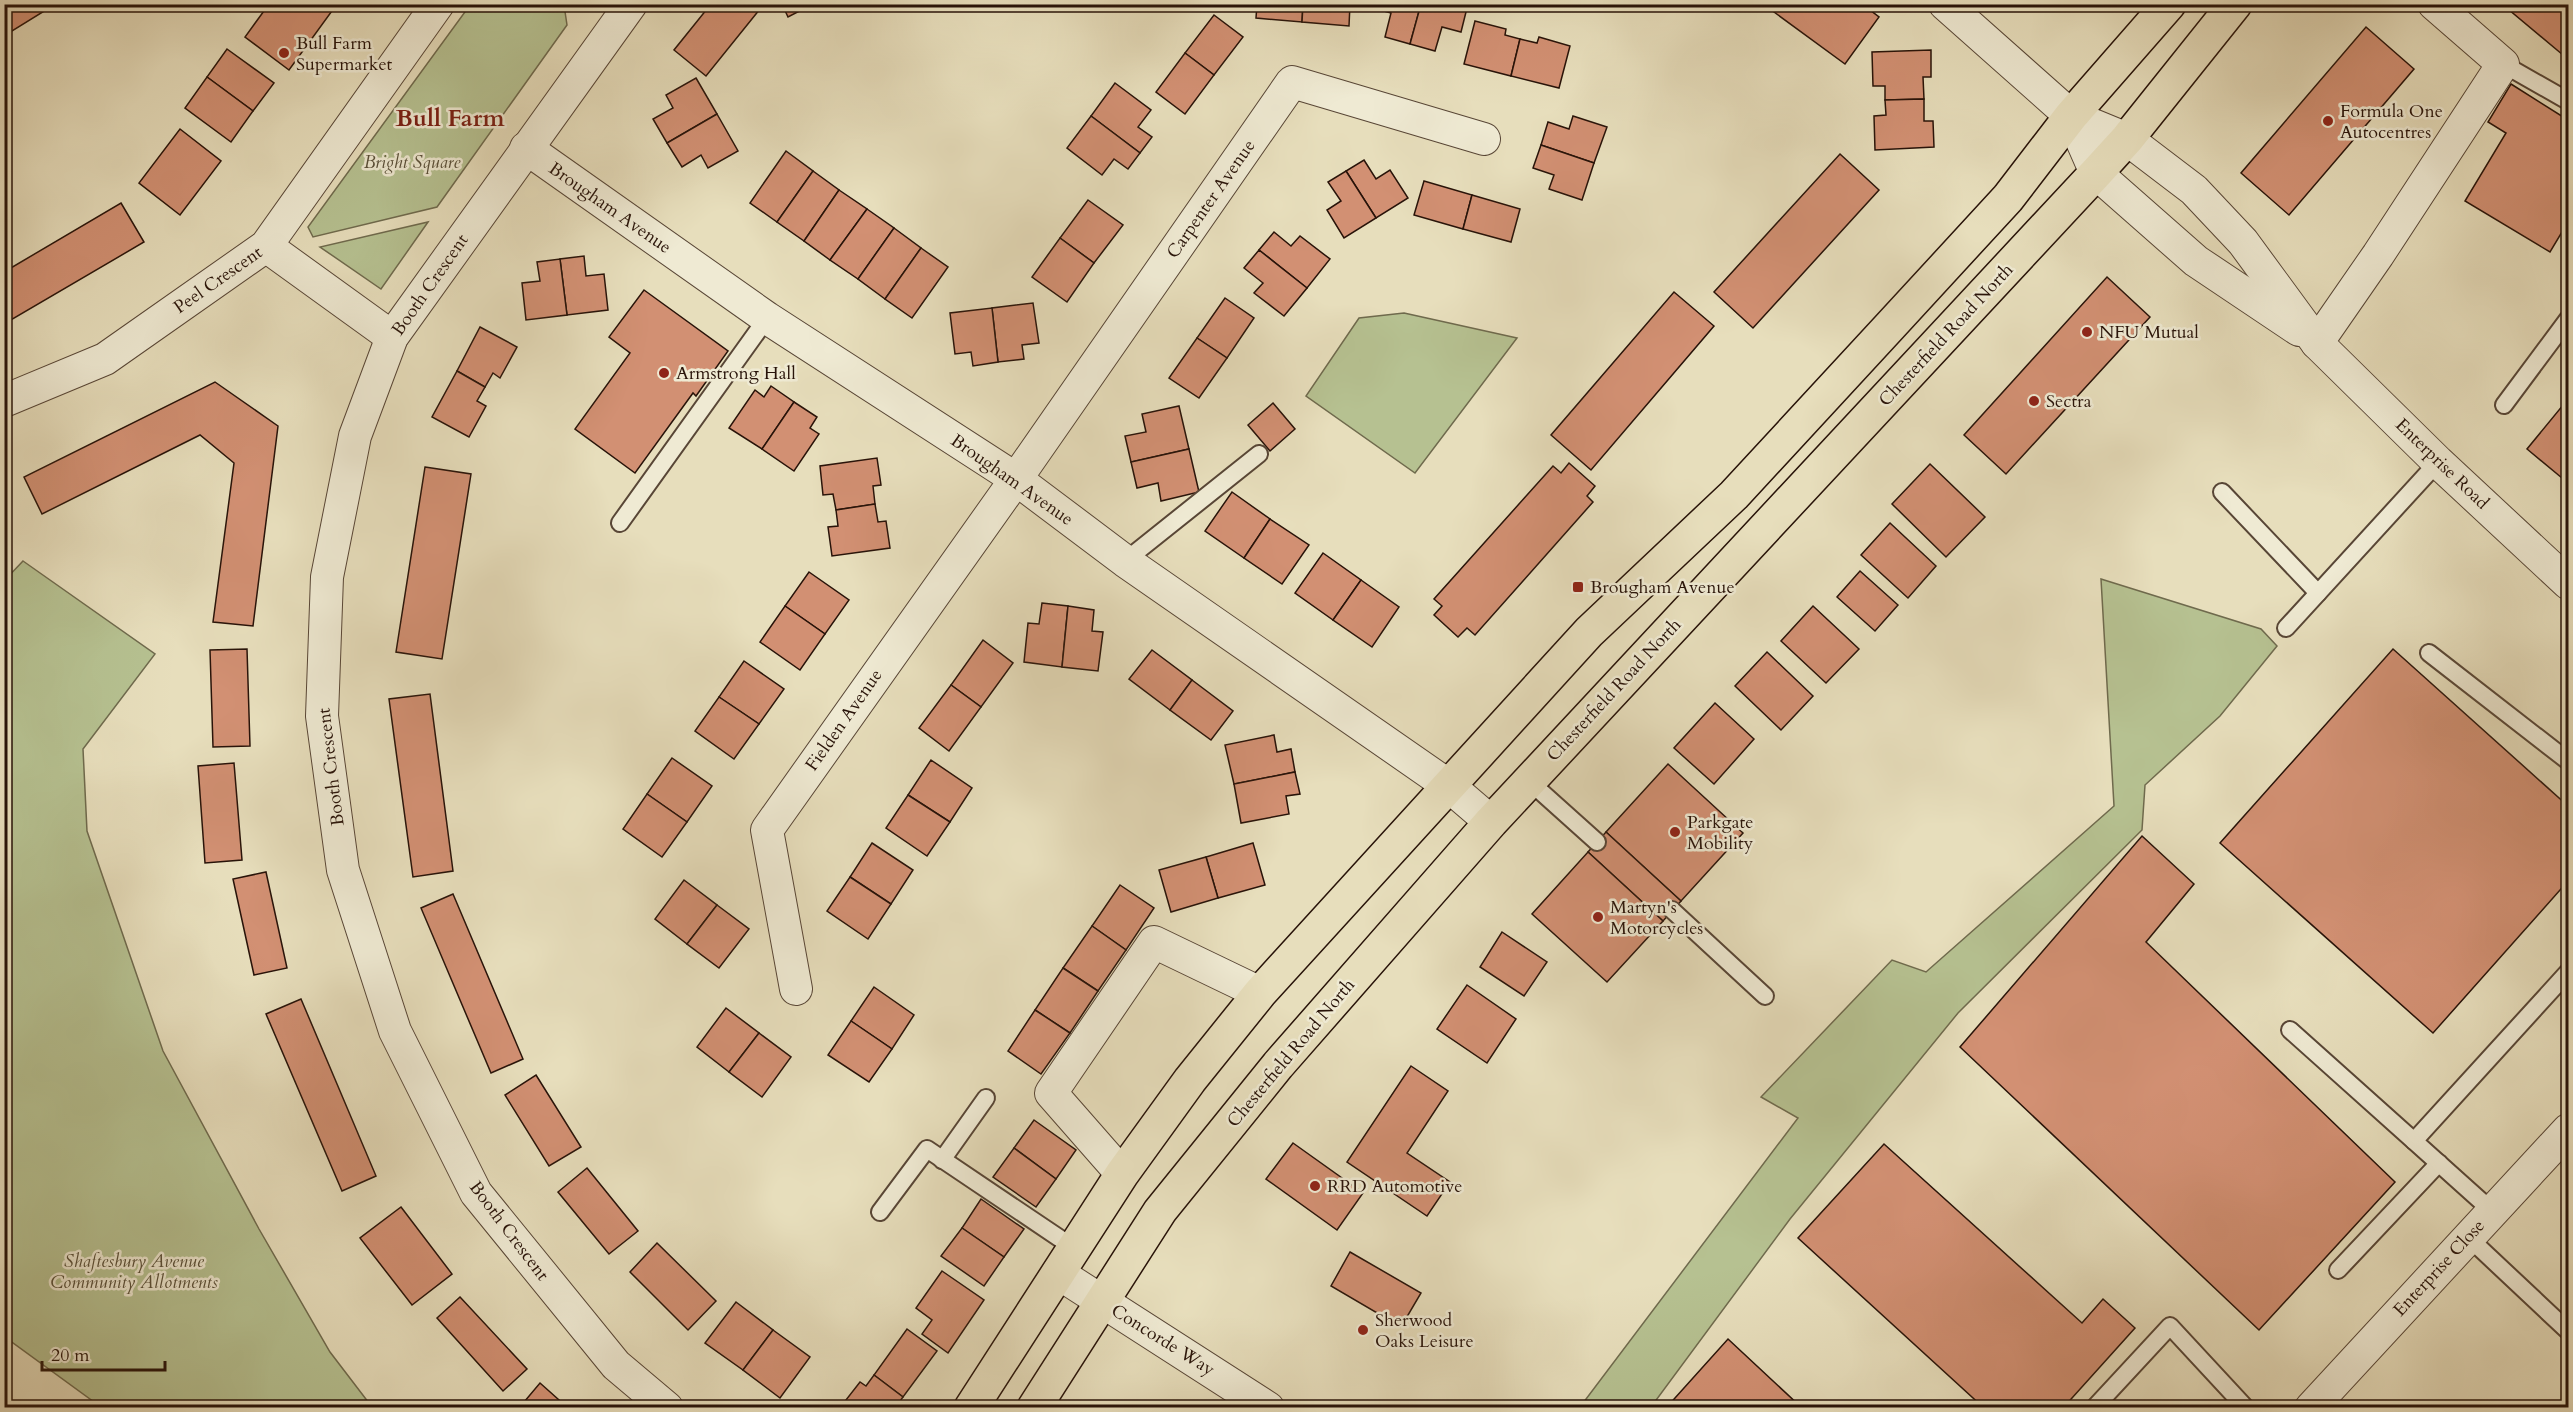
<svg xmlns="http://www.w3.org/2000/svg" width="2573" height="1412" viewBox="0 0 2573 1412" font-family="Cardo,serif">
<rect width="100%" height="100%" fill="#e7debc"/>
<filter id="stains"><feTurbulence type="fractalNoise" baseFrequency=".00333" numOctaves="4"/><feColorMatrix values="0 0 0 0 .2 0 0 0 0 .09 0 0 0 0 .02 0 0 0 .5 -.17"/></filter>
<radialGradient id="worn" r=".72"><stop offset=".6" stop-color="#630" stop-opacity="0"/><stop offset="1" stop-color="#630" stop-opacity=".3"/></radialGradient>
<g fill="#b6c191" stroke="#6f6a4d" stroke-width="1.5">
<path d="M470,5h94l3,20 -130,182 -124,30 -5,-10z"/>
<path d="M428,222l-47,67 -61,-42z"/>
<path d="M1404,313l113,25 -102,135 -109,-77 53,-78z"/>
<path d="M23,561l132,93 -72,95 4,82 76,220 96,178 71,123 42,55h-271l-96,-70 -1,-756z"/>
<path d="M2101,579l160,50 16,17 -57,70 -75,69 -3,45 -184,183 -168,206 -139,188h-71l218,-289 -37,-21 131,-137 34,12 188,-166z"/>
</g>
<g fill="#d29073" stroke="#281309" stroke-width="1.5">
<path d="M4,4h39l3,6 -42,26z"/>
<path d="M269,4h68l-48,66 -44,-33z"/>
<path d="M711,4h53l-58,72 -32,-26z"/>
<path d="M782,4h31l-25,13z"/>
<path d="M1257,4h46l-1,18 -46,-4z"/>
<path d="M1303,4h47l-1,22 -47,-4z"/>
<path d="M1374,4h47l-11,40 -25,-7 6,-24 -18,-5z"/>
<path d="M1421,4h47l-7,28 -19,-5 -7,24 -25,-7z"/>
<path d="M1763,4h99l17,13 -34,47z"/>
<path d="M2502,4h66v45l-5,6z"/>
<path d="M1214,15l29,22 -29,38 -29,-22z"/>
<path d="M1475,21l31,8 -1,6 15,4 -9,37 -47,-12z"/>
<path d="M2366,27l48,42 -125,146 -48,-42z"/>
<path d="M1539,37l31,9 -11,42 -48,-12 9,-37 17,4z"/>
<path d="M227,49l47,34 -21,28 -46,-34z"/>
<path d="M1931,50v27h-8l1,22 -39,1v-14h-12l-1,-34z"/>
<path d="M1185,53l29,22 -29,39 -29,-22z"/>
<path d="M207,77l46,34 -22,31 -46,-34z"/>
<path d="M696,78l21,36 -50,29 -14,-24 20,-11 -7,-13z"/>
<path d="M1115,83l36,27 -13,17 14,10 -12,16 -49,-37z"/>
<path d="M2511,84l57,36v102l-18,30 -85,-51 41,-68 -18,-11z"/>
<path d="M1924,99v22h9l1,26 -59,3 -1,-34 12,-1 -1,-15z"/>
<path d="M717,114l21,37 -30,17 -7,-13 -19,12 -15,-24z"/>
<path d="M1091,116l49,37 -12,16 -14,-10 -12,16 -35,-27z"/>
<path d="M1573,116l34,11 -13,36 -53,-18 7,-23 21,7z"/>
<path d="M180,129l41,32 -41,54 -41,-32z"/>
<path d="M1541,145l53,18 -12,37 -33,-11 5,-14 -21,-7z"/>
<path d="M786,151l27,20 -36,51 -27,-19z"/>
<path d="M1840,154l39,36 -126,138 -39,-36z"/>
<path d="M1364,160l12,19 14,-9 18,28 -32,20 -30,-47z"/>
<path d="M813,171l26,19 -35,51 -27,-19z"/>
<path d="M1346,171l30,47 -32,20 -17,-28 14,-9 -13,-19z"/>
<path d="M1424,181l48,14 -9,34 -49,-14z"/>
<path d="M839,190l28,19 -37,51 -26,-19z"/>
<path d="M1472,195l48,14 -9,33 -48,-13z"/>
<path d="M1088,200l35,25 -29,38 -34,-25z"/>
<path d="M121,203l23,39 -140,82v-52z"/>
<path d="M867,209l27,19 -36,51 -28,-19z"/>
<path d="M894,228l27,20 -36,51 -27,-20z"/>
<path d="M1274,232l17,14 9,-10 30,23 -23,29 -48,-38z"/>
<path d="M1060,238l34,25 -27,39 -35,-25z"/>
<path d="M921,248l27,19 -36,51 -27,-19z"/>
<path d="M1259,250l48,38 -23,28 -30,-23 9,-10 -19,-15z"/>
<path d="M584,256l2,20 18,-2 4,36 -41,5 -7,-56z"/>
<path d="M560,259l7,56 -41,5 -4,-37 18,-2 -3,-19z"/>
<path d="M2107,277l43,40 -144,157 -42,-39z"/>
<path d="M644,290l84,61 -32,45 -3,-3 -58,80 -60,-44 55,-76 -21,-16z"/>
<path d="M1674,292l40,34 -123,144 -40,-35z"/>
<path d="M1225,298l29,20 -27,40 -30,-20z"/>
<path d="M1033,303l6,40 -17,2 2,14 -26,3 -6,-54z"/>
<path d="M992,308l6,54 -25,4 -2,-14 -16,2 -5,-41z"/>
<path d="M480,327l37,20 -17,31 -7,-5 -8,14 -28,-16z"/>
<path d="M1197,338l30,20 -28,40 -30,-20z"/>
<path d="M457,371l28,16 -8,14 9,5 -17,31 -37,-20z"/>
<path d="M215,382l63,44 -25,200 -40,-4 21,-159 -34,-28 -158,79 -18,-37z"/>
<path d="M771,386l23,16 -32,47 -33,-21 26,-38 9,7z"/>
<path d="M2568,399v84l-41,-34z"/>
<path d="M794,402l23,15 -7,11 9,6 -25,37 -32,-22z"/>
<path d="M1273,403l22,26 -25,22 -22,-26z"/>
<path d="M1179,406l10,43 -58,13 -6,-26 21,-4 -4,-18z"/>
<path d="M1189,449l10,43 -38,9 -3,-18 -21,5 -6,-26z"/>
<path d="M877,458l4,27 -8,1 2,18 -39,6 -3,-16 -10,1 -3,-29z"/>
<path d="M1569,463l26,23 -8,10 6,6 -118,133 -8,-7 -9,9 -24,-22 8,-9 -8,-7 119,-133 8,7z"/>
<path d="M1930,464l55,53 -39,40 -54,-53z"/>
<path d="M425,467l46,7 -29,185 -46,-7z"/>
<path d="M1232,492l38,27 -26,39 -39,-27z"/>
<path d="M875,504l3,18 8,-1 4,27 -58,8 -4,-29 10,-1 -2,-16z"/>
<path d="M1270,519l39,26 -27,39 -38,-26z"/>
<path d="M1890,523l46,43 -28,32 -47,-43z"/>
<path d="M1323,553l38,27 -28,40 -38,-27z"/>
<path d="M1860,571l38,34 -23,26 -38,-34z"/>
<path d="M809,572l40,28 -24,34 -40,-28z"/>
<path d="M1361,580l38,27 -27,40 -39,-27z"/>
<path d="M1042,603l26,3 -6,61 -38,-5 4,-39 11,1z"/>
<path d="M785,606l40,28 -25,36 -40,-28z"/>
<path d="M1068,606l26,4 -2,21 11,1 -5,39 -36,-4z"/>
<path d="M1813,606l46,43 -33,34 -45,-42z"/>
<path d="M983,640l30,23 -32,44 -30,-22z"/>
<path d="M247,649l3,97 -37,1 -3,-97z"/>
<path d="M2393,649l175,157v75l-135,152 -213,-190z"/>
<path d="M1152,650l40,30 -22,30 -41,-31z"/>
<path d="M1767,652l46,44 -32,34 -46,-44z"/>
<path d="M744,661l40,28 -25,35 -40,-27z"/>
<path d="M1192,680l41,31 -22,29 -41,-30z"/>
<path d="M951,685l30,22 -32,44 -30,-23z"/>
<path d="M430,694l23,177 -40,6 -24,-178z"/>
<path d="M719,697l40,27 -25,35 -39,-28z"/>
<path d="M1715,703l39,36 -40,45 -40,-36z"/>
<path d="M1274,735l3,17 14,-3 4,23 -61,12 -9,-39z"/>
<path d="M672,758l40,28 -25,36 -40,-28z"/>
<path d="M931,760l41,28 -22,34 -42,-27z"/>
<path d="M234,763l8,97 -37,3 -7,-97z"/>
<path d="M1668,764l75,69 -62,68 -75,-69z"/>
<path d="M1295,772l5,22 -14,2 3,18 -48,9 -7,-39z"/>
<path d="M647,794l40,28 -25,35 -39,-28z"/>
<path d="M908,795l42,27 -23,34 -41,-28z"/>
<path d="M1606,832l75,69 -18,20 -75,-69z"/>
<path d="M2142,836l52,48 -48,58 249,240 -136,148 -299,-283z"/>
<path d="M872,843l41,27 -22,34 -41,-27z"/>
<path d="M1253,843l12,42 -47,13 -12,-41z"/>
<path d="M1588,852l75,69 -56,61 -75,-68z"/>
<path d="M1206,857l12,41 -47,14 -12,-42z"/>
<path d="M266,872l21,96 -33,7 -21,-96z"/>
<path d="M850,877l41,27 -23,35 -41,-28z"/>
<path d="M684,880l33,25 -30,39 -32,-25z"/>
<path d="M1120,885l34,23 -28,42 -34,-24z"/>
<path d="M453,894l70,165 -32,14 -70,-165z"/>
<path d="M717,905l32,24 -30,39 -32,-24z"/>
<path d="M1092,926l34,24 -28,41 -35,-23z"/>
<path d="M1502,932l45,30 -23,34 -44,-29z"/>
<path d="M1063,968l35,23 -28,42 -35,-23z"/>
<path d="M1467,985l49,34 -29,44 -50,-34z"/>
<path d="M874,987l40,28 -22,34 -41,-28z"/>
<path d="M301,999l75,177 -34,15 -76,-177z"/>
<path d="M726,1008l33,25 -30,39 -32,-25z"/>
<path d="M1035,1010l35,23 -29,41 -33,-23z"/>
<path d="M851,1021l41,28 -23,33 -41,-27z"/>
<path d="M759,1033l32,24 -29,40 -33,-25z"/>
<path d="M1411,1066l37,25 -41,62 43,29 -23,34 -80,-54z"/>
<path d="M536,1075l45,72 -32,19 -44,-71z"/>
<path d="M1034,1120l42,30 -20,29 -42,-31z"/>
<path d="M1293,1143l70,50 -26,37 -71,-51z"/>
<path d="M1884,1144l198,179 21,-24 32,29 -72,80h-79l-186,-170z"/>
<path d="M1014,1148l42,31 -20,28 -43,-30z"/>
<path d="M587,1168l51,63 -29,23 -51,-62z"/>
<path d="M981,1199l43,30 -20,28 -42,-29z"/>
<path d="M401,1207l51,67 -40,31 -52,-67z"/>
<path d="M962,1228l42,29 -20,29 -43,-30z"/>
<path d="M657,1243l59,58 -28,29 -58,-58z"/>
<path d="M1350,1252l71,41 -20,34 -70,-41z"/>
<path d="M942,1271l42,29 -36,53 -26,-19 10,-14 -16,-12z"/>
<path d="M460,1297l67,72 -24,22 -66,-73z"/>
<path d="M736,1302l37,28 -30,40 -38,-27z"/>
<path d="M907,1329l30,22 -34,46 -29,-22z"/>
<path d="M773,1330l37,27 -30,41 -37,-28z"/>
<path d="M1728,1339l74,69h-136z"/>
<path d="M874,1375l29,22 -8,11h-49l-4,-3 18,-23 6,4z"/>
<path d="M540,1383l28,25h-49z"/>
</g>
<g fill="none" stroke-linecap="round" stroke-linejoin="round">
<defs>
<g id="lane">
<path d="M2503,64l65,37"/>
<path d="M2504,405l64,-86"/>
<path d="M2222,492l96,101"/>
<path d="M620,523l147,-205"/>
<path d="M1125,561l134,-107"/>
<path d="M2286,628l152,-166"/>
<path d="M2429,653l139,108"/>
<path d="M1529,781l68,61"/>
<path d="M1672,910l93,86"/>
<path d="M2290,1030l124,111"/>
<path d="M942,1160l44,-62"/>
<path d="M2492,1211l-78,-70 154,-169"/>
<path d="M880,1212l47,-63 147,99"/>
<path d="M2468,1237l100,94"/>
<path d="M2338,1270l101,-107"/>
<path d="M2094,1408l76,-82 76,82"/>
</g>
<g id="street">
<path d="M631,4l-239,333 -37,99 -28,141 -5,139 21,154 52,161 81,162 140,172 51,43"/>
<path d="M1945,4l126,112 56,23 67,51 49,52 74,101 121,119 130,121"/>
<path d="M2071,116l25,57 100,88 103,69"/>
<path d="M526,148l241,170 249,161 109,82 324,225 42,36"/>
<path d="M266,246l126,91"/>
<path d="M2317,343l61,-88 125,-191 -69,-60"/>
<path d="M4,401l101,-42 161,-113 172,-242"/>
<path d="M796,989l-29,-159 249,-351 276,-397 192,57"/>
<path d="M1122,1174l-71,-81 103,-151 106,51"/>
<path d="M1058,1273l210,135"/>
<path d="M2311,1408l257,-278"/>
</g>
<g id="primary">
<path d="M971,1408l151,-234 68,-94 70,-87 329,-361 145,-137 158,-171 116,-126 63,-82 98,-112"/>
<path d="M1034,1408l126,-197 118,-146 213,-243 605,-649 31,-34 108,-135"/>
</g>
</defs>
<use href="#lane" stroke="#584636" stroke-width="20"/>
<use href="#street" stroke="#584636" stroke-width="34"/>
<use href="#primary" stroke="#281309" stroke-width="36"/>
<use href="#lane" stroke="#efead3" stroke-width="16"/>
<use href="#street" stroke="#efead3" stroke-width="32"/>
<use href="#primary" stroke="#e7debc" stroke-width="33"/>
</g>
<g fill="#8f2418" stroke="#efead3" stroke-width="2">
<circle cx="284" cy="53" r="6"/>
<circle cx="2328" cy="121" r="6"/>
<circle cx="2087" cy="332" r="6"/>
<circle cx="664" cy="373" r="6"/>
<circle cx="2034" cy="401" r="6"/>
<rect x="1572" y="581" width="12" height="12" rx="3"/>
<circle cx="1675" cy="832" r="6"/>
<circle cx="1598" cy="917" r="6"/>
<circle cx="1315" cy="1186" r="6"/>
<circle cx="1363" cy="1330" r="6"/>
</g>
<g text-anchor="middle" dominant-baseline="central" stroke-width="5" stroke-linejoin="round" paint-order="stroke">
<g font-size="18" fill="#281309" stroke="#efead3" text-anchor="start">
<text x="296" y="43">Bull Farm<tspan x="296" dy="21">Supermarket</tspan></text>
<text x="2340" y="111">Formula One<tspan x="2340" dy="21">Autocentres</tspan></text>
<text x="2099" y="332">NFU Mutual</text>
<text x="676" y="373">Armstrong Hall</text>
<text x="2046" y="401">Sectra</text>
<text x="1590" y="587">Brougham Avenue</text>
<text x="1687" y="822">Parkgate<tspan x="1687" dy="21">Mobility</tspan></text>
<text x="1610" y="907">Martyn's<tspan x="1610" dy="21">Motorcycles</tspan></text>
<text x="1327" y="1186">RRD Automotive</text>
<text x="1375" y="1320">Sherwood<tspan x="1375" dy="21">Oaks Leisure</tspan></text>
</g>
<g font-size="18" font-style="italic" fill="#5a5039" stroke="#efead3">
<text x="412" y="162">Bright Square</text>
<text x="134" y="1261">Shaftesbury Avenue<tspan x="134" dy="21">Community Allotments</tspan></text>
</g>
<g font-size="18" fill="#281309" stroke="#efead3">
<text transform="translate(1211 199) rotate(-55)">Carpenter Avenue</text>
<text transform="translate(610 208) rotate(35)">Brougham Avenue</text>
<text transform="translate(218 280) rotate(-35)">Peel Crescent</text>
<text transform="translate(430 285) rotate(-55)">Booth Crescent</text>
<text transform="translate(1946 335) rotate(-47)">Chesterfield Road North</text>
<text transform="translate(2442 464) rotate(44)">Enterprise Road</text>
<text transform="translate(1012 480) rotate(35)">Brougham Avenue</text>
<text transform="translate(1614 690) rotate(-47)">Chesterfield Road North</text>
<text transform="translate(844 720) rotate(-55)">Fielden Avenue</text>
<text transform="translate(331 767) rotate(-97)">Booth Crescent</text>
<text transform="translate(1291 1053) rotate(-50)">Chesterfield Road North</text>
<text transform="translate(509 1231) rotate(53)">Booth Crescent</text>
<text transform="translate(2439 1268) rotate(-47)">Enterprise Close</text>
<text transform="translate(1163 1340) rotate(32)">Concorde Way</text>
</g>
<g font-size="24" font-weight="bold" fill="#7a1f14" stroke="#efead3">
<text x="450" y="118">Bull Farm</text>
</g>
</g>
<rect width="2573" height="1412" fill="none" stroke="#e7debc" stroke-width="24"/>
<rect x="6" y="6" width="2561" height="1400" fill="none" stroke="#281309" stroke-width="3"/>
<rect x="12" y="12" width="2549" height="1388" fill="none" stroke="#281309" stroke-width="1.5"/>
<path d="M42 1361v9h123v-9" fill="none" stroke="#281309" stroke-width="3"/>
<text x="51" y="1361" font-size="18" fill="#281309" stroke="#efead3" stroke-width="4.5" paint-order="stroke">20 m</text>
<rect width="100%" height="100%" filter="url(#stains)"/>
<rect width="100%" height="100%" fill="url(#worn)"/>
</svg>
